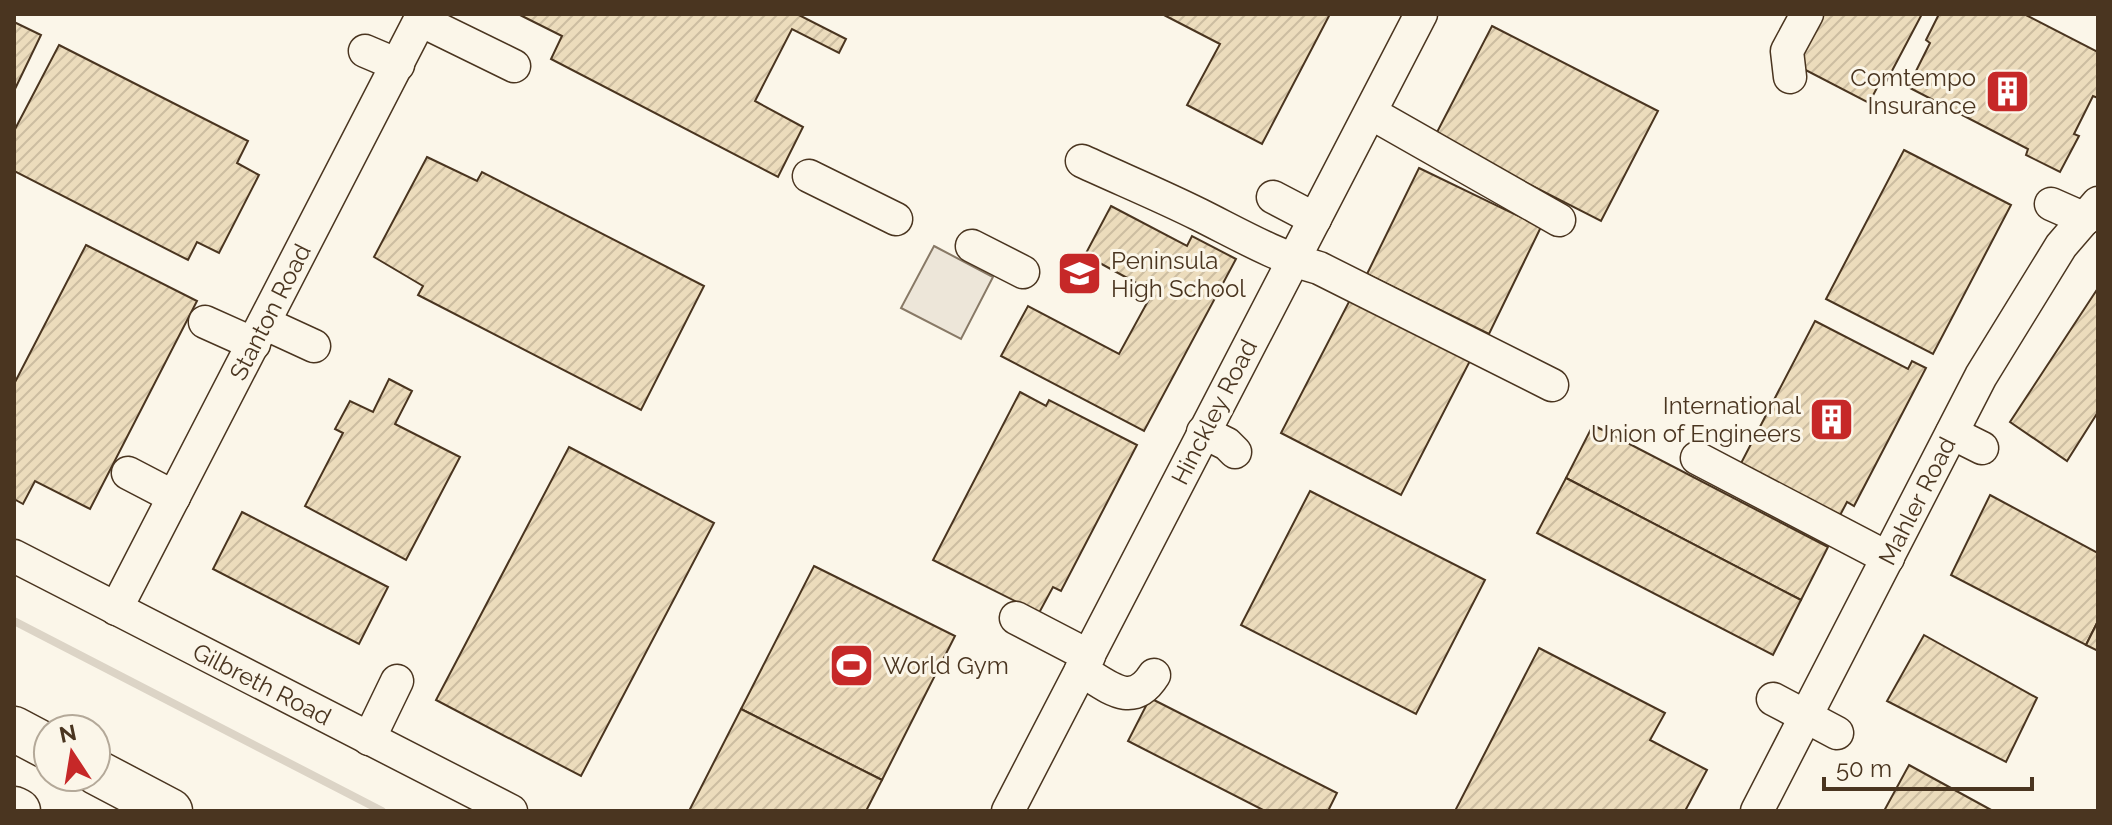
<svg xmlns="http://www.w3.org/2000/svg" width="2112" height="825" viewBox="0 0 2112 825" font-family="Raleway,sans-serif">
<defs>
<pattern id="building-hatch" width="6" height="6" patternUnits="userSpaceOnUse" patternTransform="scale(2)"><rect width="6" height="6" fill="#ecdcbc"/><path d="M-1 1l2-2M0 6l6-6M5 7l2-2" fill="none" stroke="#ccbda1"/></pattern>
</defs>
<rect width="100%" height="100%" fill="#fbf6e9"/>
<path fill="#ede6d9" stroke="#887966" stroke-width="2" d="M934,246l59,31 -32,62 -60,-31z"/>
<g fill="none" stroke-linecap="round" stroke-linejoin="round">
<path stroke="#dcd4c6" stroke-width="8" d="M14,621l368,190"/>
</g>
<g fill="url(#building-hatch)" stroke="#4a3520" stroke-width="2">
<path d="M518,14h279l49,25 -7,14 -47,-24 -37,72 48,26 -25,50 -227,-118 11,-23z"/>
<path d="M1162,14h168l-68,130 -75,-39 33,-61z"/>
<path d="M1820,14h102l-38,72 -5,-2 -10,19 -75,-39z"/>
<path d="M1939,14h85l74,38v46l-5,-2 -19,38 5,2 -19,36 -34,-17 2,-6 -120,-62 22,-44 -4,-3z"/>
<path d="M14,22l27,13 -27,56z"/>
<path d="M1492,26l166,85 -57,110 -166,-85z"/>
<path d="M59,45l189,96 -11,22 22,12 -40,78 -22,-11 -9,18 -174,-89v-40z"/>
<path d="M1904,150l107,55 -78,149 -107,-55z"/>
<path d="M427,157l50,24 5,-9 222,114 -63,124 -223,-115 5,-9 -49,-29z"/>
<path d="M1419,168l122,59 -52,107 -122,-60z"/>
<path d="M1111,206l76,40 5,-10 44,23 -92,172 -143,-75 27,-50 91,48 34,-62 -68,-37z"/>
<path d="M86,245l111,56 -107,208 -55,-28 -12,23 -9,-5v-115z"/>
<path d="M2098,288v124l-31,49 -57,-39z"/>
<path d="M1352,296l120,61 -71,138 -120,-62z"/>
<path d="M1815,321l93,48 4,-8 14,7 -72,138 -7,-4 -10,19 -99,-52z"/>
<path d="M389,379l23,12 -17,33 65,33 -54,103 -101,-54 38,-73 -8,-4 15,-28 23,11z"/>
<path d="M1020,392l26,14 3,-6 88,45 -76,146 -8,-4 -14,26 -106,-53z"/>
<path d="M1593,425l235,122 -27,53 -235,-122z"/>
<path d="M569,447l145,76 -133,253 -145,-76z"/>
<path d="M1566,478l235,122 -28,55 -236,-122z"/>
<path d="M1310,491l175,89 -69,134 -175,-89z"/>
<path d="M1990,495l108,58v68l-12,24 -135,-70z"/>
<path d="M242,512l146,75 -29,57 -146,-75z"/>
<path d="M814,566l141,70 -73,144 -141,-71z"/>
<path d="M2098,621v30l-12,-6z"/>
<path d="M1924,635l113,63 -31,64 -119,-61z"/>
<path d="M1539,648l126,65 -15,27 57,30 -22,41h-230z"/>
<path d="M1150,698l187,95 -9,18h-63l-137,-70z"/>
<path d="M741,709l141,71 -16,31h-177z"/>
<path d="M1909,765l84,46h-109z"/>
</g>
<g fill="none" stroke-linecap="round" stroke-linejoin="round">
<defs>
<g id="minor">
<path d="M420,20l94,46"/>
<path d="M365,51l33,14"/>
<path d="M1790,77l-3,-26 20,-37"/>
<path d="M1371,113l188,107"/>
<path d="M1082,161c39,18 80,35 118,54 40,20 76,41 119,53l233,117"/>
<path d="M809,176l87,43"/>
<path d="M1273,197l42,22"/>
<path d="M2051,204l34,15"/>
<path d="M972,246l51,26"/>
<path d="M205,322l49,22"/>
<path d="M264,323l50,23"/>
<path d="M1203,432l24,12 8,8"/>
<path d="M1952,433l30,15"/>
<path d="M1697,458l191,100"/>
<path d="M128,473l46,24"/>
<path d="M14,556l497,255"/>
<path d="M116,609l307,-595"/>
<path d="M1016,618l73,38"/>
<path d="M1081,670c27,16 51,40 73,5"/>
<path d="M1773,699l64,34"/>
<path d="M369,739l28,-58"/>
<path d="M1008,811l413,-797"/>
<path d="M1757,811l224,-435 80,-130 37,-43"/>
</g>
<g id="highway">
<path d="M14,729l34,18"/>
<path d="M96,772l74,39"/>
<path d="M14,809l4,2"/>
</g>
</defs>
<use href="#minor" stroke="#4a3520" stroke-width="35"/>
<use href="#highway" stroke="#4a3520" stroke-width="47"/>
<use href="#minor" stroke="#fbf6e9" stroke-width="32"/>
<use href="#highway" stroke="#fbf6e9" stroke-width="44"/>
</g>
<defs>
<symbol id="building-square" viewBox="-11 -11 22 22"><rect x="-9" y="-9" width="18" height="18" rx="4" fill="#c62828" stroke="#fbf6e9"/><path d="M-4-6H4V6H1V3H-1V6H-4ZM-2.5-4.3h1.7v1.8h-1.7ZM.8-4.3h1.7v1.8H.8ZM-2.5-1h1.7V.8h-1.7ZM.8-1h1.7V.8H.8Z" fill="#fff"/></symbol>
<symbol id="school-square" viewBox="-11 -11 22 22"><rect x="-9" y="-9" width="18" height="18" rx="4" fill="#c62828" stroke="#fbf6e9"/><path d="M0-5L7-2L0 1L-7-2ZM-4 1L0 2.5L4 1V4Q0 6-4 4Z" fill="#fff"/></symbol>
<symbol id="stadium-square" viewBox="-11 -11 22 22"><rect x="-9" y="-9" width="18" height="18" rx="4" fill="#c62828" stroke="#fbf6e9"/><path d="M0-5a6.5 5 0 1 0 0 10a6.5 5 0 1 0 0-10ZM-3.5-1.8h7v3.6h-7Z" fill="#fff"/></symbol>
</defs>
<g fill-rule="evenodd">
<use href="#building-square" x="1982" y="66" width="51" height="51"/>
<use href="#school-square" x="1054" y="248" width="51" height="51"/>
<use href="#building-square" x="1806" y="394" width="51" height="51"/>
<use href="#stadium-square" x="826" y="640" width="51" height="51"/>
</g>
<g text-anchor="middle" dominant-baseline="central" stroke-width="6" stroke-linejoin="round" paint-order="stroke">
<g font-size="24" fill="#4a3520" stroke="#fbf6e9" text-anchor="end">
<text x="1976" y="77">Comtempo<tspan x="1976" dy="28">Insurance</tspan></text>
<text x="1111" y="260" text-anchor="start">Peninsula<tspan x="1111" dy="28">High School</tspan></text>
<text x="1801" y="405">International<tspan x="1801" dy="28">Union of Engineers</tspan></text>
<text x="883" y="665" text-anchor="start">World Gym</text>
</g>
<g font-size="24" fill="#4a3520" stroke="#fbf6e9">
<text transform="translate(270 312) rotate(-63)">Stanton Road</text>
<text transform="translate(1214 412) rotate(-63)">Hinckley Road</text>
<text transform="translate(1917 501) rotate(-63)">Mahler Road</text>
<text transform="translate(262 684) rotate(27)">Gilbreth Road</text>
</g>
</g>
<rect width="2112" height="825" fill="none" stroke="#4a3520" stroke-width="32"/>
<g transform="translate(72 753) rotate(348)"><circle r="38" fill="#fbf6e9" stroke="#b4a999" stroke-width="2"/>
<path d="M0-6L14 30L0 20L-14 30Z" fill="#c62828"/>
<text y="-12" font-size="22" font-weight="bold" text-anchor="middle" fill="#4a3520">N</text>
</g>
<path d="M1824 777v12h208v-12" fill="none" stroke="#4a3520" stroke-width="4"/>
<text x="1836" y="777" font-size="24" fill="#4a3520" stroke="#fbf6e9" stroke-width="6" paint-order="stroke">50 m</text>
</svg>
